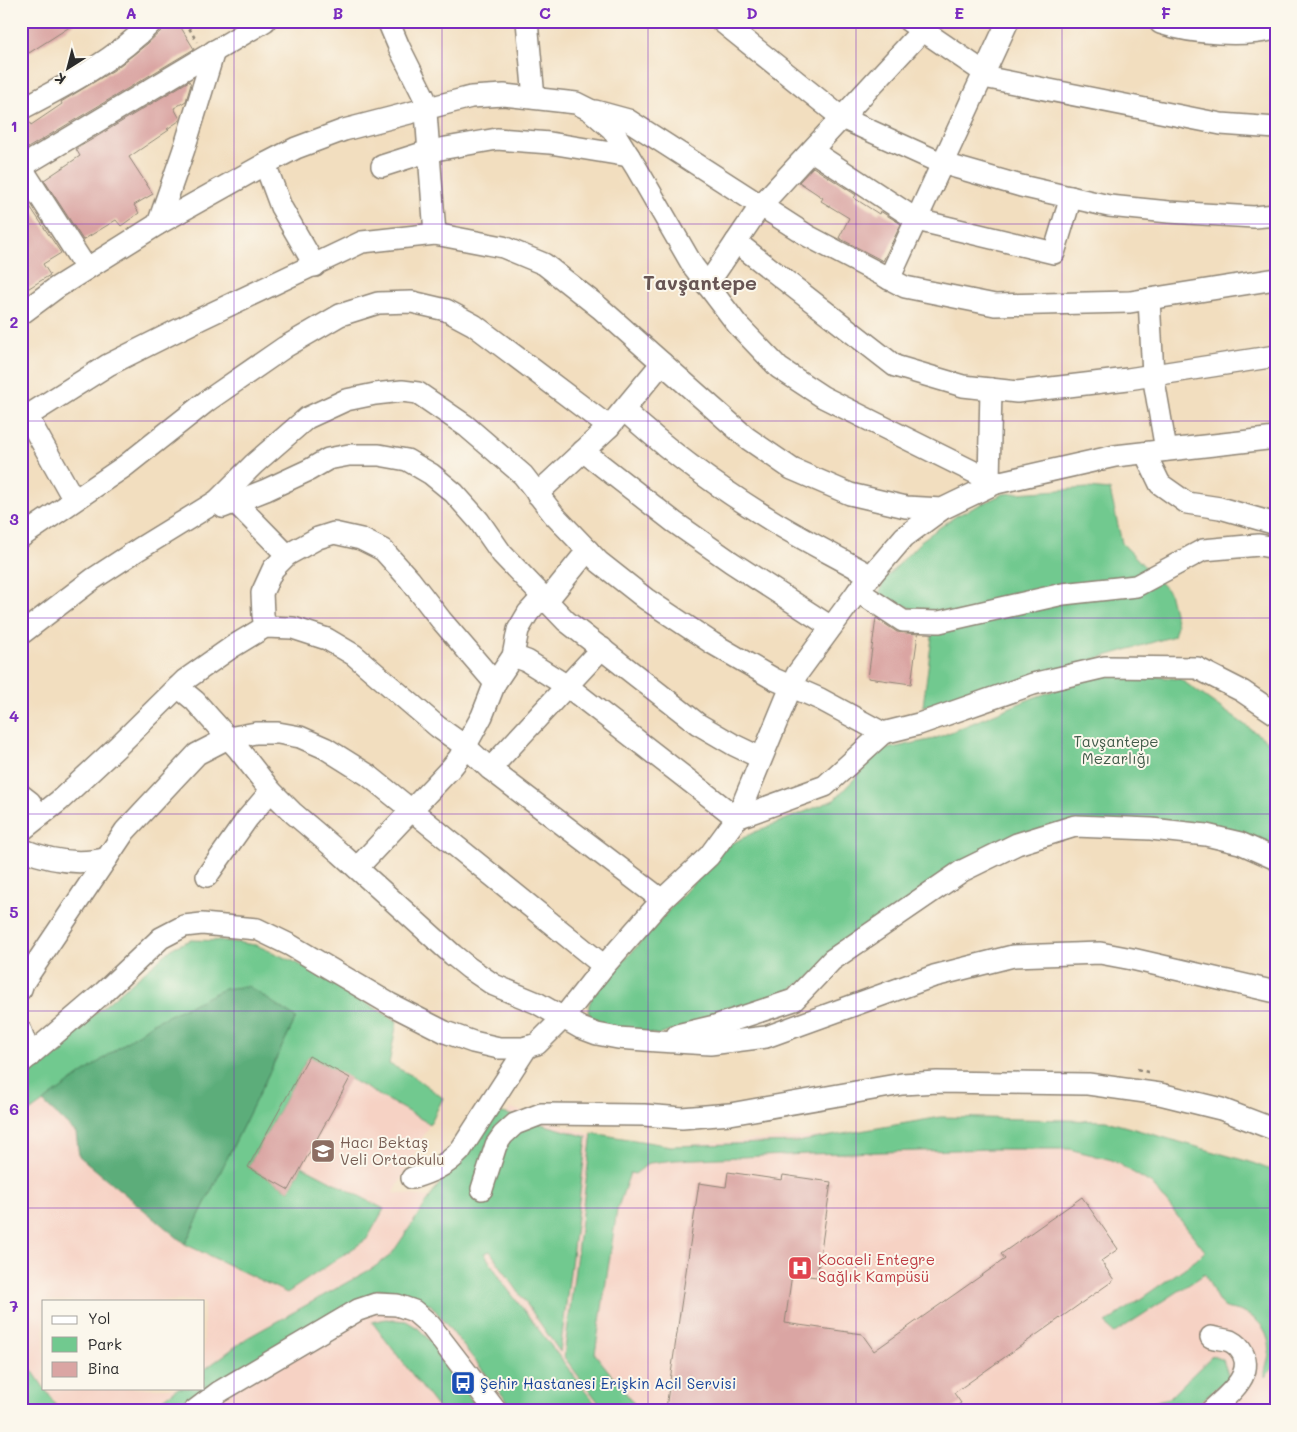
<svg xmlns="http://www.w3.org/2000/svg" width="1297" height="1432" viewBox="0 0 1297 1432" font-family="Mali,sans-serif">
<rect width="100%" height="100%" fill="#fbf7ec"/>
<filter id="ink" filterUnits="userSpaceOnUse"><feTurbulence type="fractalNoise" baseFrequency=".02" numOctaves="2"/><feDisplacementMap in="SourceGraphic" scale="10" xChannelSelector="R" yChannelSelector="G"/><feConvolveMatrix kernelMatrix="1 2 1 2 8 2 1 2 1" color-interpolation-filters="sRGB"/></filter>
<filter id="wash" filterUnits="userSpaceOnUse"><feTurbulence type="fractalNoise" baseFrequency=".0096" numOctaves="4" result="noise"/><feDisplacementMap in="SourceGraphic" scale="20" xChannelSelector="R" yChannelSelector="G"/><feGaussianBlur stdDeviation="1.12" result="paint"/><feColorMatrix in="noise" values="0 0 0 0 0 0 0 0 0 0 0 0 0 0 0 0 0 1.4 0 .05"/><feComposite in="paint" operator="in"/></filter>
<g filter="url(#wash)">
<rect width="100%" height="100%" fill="#f2debf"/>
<path fill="#f6d2c4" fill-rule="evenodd" d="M296,1018l117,58 30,22 -49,95 42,5 29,-26 46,-64 119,40 308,-19 195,1 143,54v227h-1255v-291l7,-7 15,-11 33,31 4,23zM44,1301h160v87h-160z"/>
<g fill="#71c98f" stroke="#4e7a5d">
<path d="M1088,488l22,2 12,53 47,49 8,33 -3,11 -208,61 -43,9 9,-69 -6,-22 -47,-21 5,-14 38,-40 34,-24 47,-22z"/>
<path d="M1106,672l74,7 96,68v99l-5,11 -85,-32 -170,16 -229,151 -128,43 -66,-12c-6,-10 -6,-15 -1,-26l133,-150 32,-16 77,-31 48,-50 52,-11 96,-40z"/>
<path d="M191,940l35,1 30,4 41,18 100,58 -8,43 24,12 30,22 -13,26 -121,-68 -61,111 41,23 13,-24 82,43 -17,30 -80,54 -102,-49 111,-226 -143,5 -125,90 -7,-13v-24l153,-129z"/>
<path d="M496,1111l91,26 -27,215 -70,-101 -6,2 22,34 95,124h-86l-84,-106 -22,-11 -30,-5 -65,36 -131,86h-36l31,-23h26v-18l43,-32 126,-70 18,-13 46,-68z"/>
<path d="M941,1117l165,4 144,41 26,10v193l-11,12c-1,-13 8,-23 3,-38 -4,-15 -15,-23 -29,-28 -5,-2 -10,-1 -15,-4 -9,-7 -13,-24 -19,-33l-92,60 -7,-11 90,-63 9,-9 -53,-67 -40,-24 -43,-11h-77l-185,5 -132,6 -26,3 -14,11 -5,-1 -13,37 -22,144 45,57h-35l-41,-54 28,-224 79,13 126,-4z"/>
<path d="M386,1319l20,2 12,7 17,18 1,8 44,57h-40l-68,-89z"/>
<path d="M21,1354l39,57h-27l-12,-18z"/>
<path d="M1212,1356l11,4 6,17 -39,34h-75l54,-13z"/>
</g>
<path fill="#5cad7a" stroke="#446c52" d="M248,986l48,32 -111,226 -106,-88 -3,-23 -33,-31 110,-79 71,-34z"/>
<g id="blocks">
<g fill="#daa5a3">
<path d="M28,21h51l-50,32 -8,-11v-16z"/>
<path d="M170,21h7l17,28 -173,103v-31l7,-1 3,5 31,-21 -1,-2 53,-32 33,-26 15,-14 3,-6z"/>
<path d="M189,81l2,3 -5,17 -12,7 6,11 -1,2 -12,8 2,1 -40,27 24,37 -19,11 5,8 -18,13 -5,-6 -33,20 -39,-60 36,-24 -4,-7z"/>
<path d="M813,167l43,28 -2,3 25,16 1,-3 21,13 -18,37 -44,-23 10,-20 -28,-17 2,-3 -24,-16z"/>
<path d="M21,193l40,60 -18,11 7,11 -29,18z"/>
<path d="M876,618l21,14 21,2 -7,50 -43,-6z"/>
<path d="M309,1056l41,22 -61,112 -41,-23z"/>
<path d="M728,1172l54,8 1,-5 48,7 -14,95 -25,-3 -7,49 77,11 12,17 131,-92 -4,-5 81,-57 36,52 -17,12 13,19 -160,113 7,10 -11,8h-265l-19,-3 33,-225 27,4z"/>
</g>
</g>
</g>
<g filter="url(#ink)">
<use href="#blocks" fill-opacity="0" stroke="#8e8475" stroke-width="1"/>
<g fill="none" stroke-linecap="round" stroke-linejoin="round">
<defs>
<g id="minor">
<path d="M388,21l11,26 26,52 10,135"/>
<path d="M527,21l7,77"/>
<path d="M721,21l121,97 99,45 80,23 88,20 60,6 85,5 22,-2"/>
<path d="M909,21l76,52"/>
<path d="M984,77l237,47 55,4"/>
<path d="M21,109c46,-24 96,-50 132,-88"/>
<path d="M595,111l33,9 180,116 97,51 90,18 135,-3 146,-23"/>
<path d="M812,151l105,69 137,33 17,-56"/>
<path d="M265,164l16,43 34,59"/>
<path d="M382,166l47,-15 68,-12 53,4 79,13"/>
<path d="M21,167l244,-146"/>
<path d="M21,167l65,101"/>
<path d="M158,224l26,-75 30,-98"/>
<path d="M736,242l159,124 68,20 54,6 111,-13 148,-23"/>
<path d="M889,279l119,-258"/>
<path d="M707,285l54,-80 170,-184"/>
<path d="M1149,299l4,76 13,75"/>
<path d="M21,314l35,-26 102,-64 107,-60 31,-16 48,-18 127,-33 33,-2 72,8 14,7 22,19 25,40 56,97 44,58 42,44 44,29 173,86"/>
<path d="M624,410c45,42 95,78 147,110 32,20 67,37 100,56"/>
<path d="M27,416l47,84"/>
<path d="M21,420l87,-55 92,-46 162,-77 73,-8 68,13 41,17 56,44 147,130 45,31 58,25 56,13 36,2"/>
<path d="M583,451l91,71 57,40 100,65"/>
<path d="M1145,453l15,31 27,19 33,5 56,16"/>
<path d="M989,480l2,-91"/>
<path d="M537,494l72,-67 53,-64"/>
<path d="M217,501l6,6 43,-17 43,-20 19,-11 21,-4h30l28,5 24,14 23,19 25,28 23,33 64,67 132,103 36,21 27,13"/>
<path d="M236,503l51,52"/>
<path d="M21,537l104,-71 82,-65 78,-54 55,-32 38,-12 34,-1 34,8 28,15 135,102"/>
<path d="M858,591l45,30 36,1 124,-28 73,-8 67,-36 56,-5 17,3"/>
<path d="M265,627l-2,-12 -1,-22 11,-24 14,-14 31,-17 16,-5 27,6 22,11 27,30 31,40 54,63"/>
<path d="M21,634l72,-55 46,-30 78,-48 37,-37 53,-46 39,-18 29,-6 27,-3 16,2 48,33 57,49 31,40 45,47 47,37 66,44 62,36 46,20 63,34"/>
<path d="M513,656l14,5 40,25 170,132"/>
<path d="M178,687l17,14 15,17 29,32 32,41 21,21 48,41 113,102 16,13 25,17 43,18 44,25 16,6 21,4 40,3 52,3 56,-7 168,-61 79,-20 87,-3 32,6 144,33"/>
<path d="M490,769l112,-121"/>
<path d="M21,795l9,7 10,14"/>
<path d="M737,818l88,-32 58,-53 36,-9 114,-40 72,-17 92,1 45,23 34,23"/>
<path d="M21,831l38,-30 58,-54 68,-67 47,-33 33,-20 28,1 34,11 27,16 84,72 28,20 24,22 172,131"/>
<path d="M21,849c27,11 57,17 86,9"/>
<path d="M357,868l94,-100 8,-10 23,-42 13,-33 18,-27 5,-26 10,-17 9,-10 9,-1 42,-52"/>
<path d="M207,876l40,-57 24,-28"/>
<path d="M21,989l2,-6 102,-152 72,-77 31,-16 28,-5h22l22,4 25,11 43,27 236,191"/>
<path d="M21,1031l9,25"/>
<path d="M677,1035l38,-9 79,-26 38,-40 130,-89 55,-27 58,-18 76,3 55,6 34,8 36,16"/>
<path d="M21,1063l83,-71 57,-54 23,-12 18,-2 55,5 33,16 100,59 55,28 28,10 26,6h24l14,-4 26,-26 41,-52 58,-66 47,-44 28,-38 54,-131 6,-13 61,-83 46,-54 38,-28 54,-26 119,-27 161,-18"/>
<path d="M412,1178c19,-6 34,-12 48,-27l67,-104"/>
<path d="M482,1189l14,-44 7,-10 12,-11 26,-10 103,1 38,3 48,-4 172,-30 35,-2 151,2 72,10 61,15 55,21"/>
<path d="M1211,1337c6,2 13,2 19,4 6,3 10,7 13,13 11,23 -18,43 -32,57"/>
<path d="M194,1411l25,-19 139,-82 18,-6 21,1 17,6 16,14 66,86"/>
</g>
<path id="major" d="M1162,21c30,10 83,14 114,5"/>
</defs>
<use href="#minor" stroke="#8e8475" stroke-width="24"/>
<use href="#major" stroke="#8e8475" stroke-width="29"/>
<g stroke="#8e8475" stroke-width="2.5" stroke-dasharray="4 4" stroke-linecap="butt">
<path d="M185,21l12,21"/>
<path d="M1137,1069l14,4"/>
</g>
<use href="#minor" stroke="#fff" stroke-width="21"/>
<use href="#major" stroke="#fff" stroke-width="26"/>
</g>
</g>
<path fill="none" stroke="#7b2cbf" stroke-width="1" stroke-opacity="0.55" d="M234,21v1390M442,21v1390M648,21v1390M856,21v1390M1062,21v1390M21,224h1255M21,421h1255M21,618h1255M21,814h1255M21,1011h1255M21,1208h1255"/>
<defs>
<symbol id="school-square" viewBox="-11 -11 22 22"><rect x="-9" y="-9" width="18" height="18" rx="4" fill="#8d6e63" stroke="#fbf7ec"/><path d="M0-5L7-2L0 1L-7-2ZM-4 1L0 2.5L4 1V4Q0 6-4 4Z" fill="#fff"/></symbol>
<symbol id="hospital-square" viewBox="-11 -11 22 22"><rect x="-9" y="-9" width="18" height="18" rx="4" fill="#e0444e" stroke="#fbf7ec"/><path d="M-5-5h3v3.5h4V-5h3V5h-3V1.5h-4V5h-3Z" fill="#fff"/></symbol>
<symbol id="bus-square" viewBox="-11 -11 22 22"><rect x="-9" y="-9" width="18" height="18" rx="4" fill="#1a4fb4" stroke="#fbf7ec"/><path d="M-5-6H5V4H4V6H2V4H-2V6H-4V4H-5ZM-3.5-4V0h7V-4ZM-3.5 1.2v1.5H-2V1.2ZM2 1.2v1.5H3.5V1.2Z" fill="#fff"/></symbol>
</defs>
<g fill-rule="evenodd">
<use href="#school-square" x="309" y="1137" width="28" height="28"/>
<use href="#hospital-square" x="786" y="1254" width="28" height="28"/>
<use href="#bus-square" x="449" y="1369" width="28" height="28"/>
</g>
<g text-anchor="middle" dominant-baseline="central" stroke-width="4" stroke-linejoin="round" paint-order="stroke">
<g font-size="15" fill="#405a49" stroke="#fbf7ec">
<text x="1116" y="741">Tavşantepe<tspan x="1116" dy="17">Mezarlığı</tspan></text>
</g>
<g font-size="15" fill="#785e54" stroke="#fbf7ec" text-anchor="start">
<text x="340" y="1142">Hacı Bektaş<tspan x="340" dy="17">Veli Ortaokulu</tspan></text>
</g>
<g font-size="15" fill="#be3a42" stroke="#fbf7ec" text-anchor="start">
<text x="818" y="1259">Kocaeli Entegre<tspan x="818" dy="17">Sağlık Kampüsü</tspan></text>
</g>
<g font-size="15" fill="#164399" stroke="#fbf7ec" text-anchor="start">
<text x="480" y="1383">Şehir Hastanesi Erişkin Acil Servisi</text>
</g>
<g font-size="20" font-weight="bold" fill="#685655" stroke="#fbf7ec">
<text x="700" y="282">Tavşantepe</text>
</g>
</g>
<rect width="1297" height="1432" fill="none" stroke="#fbf7ec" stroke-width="55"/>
<rect x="42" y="1300" width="162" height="90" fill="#fbf7ec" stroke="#a8a59f"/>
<rect x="52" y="1316" width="25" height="8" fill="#ffffff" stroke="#a8a59f"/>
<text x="88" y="1324" font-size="15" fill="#2b2b2b">Yol</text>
<rect x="52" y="1337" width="25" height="15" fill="#71c98f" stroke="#a8a59f"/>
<text x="88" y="1350" font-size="15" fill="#2b2b2b">Park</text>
<rect x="52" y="1362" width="25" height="15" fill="#daa5a3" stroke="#a8a59f"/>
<text x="88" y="1374" font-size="15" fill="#2b2b2b">Bina</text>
<g transform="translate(68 68) rotate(216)" stroke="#fbf7ec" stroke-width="4" paint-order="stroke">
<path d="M0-4L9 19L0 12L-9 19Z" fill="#2b2b2b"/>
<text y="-8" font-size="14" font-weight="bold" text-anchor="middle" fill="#2b2b2b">K</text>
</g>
<rect x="28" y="28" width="1242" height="1376" fill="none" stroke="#7b2cbf" stroke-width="2"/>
<g font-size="16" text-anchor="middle" font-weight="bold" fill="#7b2cbf">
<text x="131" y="19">A</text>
<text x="338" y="19">B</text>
<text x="545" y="19">C</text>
<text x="752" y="19">D</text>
<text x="959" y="19">E</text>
<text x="1166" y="19">F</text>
<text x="14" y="132">1</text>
<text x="14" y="328">2</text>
<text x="14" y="525">3</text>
<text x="14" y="722">4</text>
<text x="14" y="918">5</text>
<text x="14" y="1115">6</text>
<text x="14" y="1312">7</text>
</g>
</svg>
